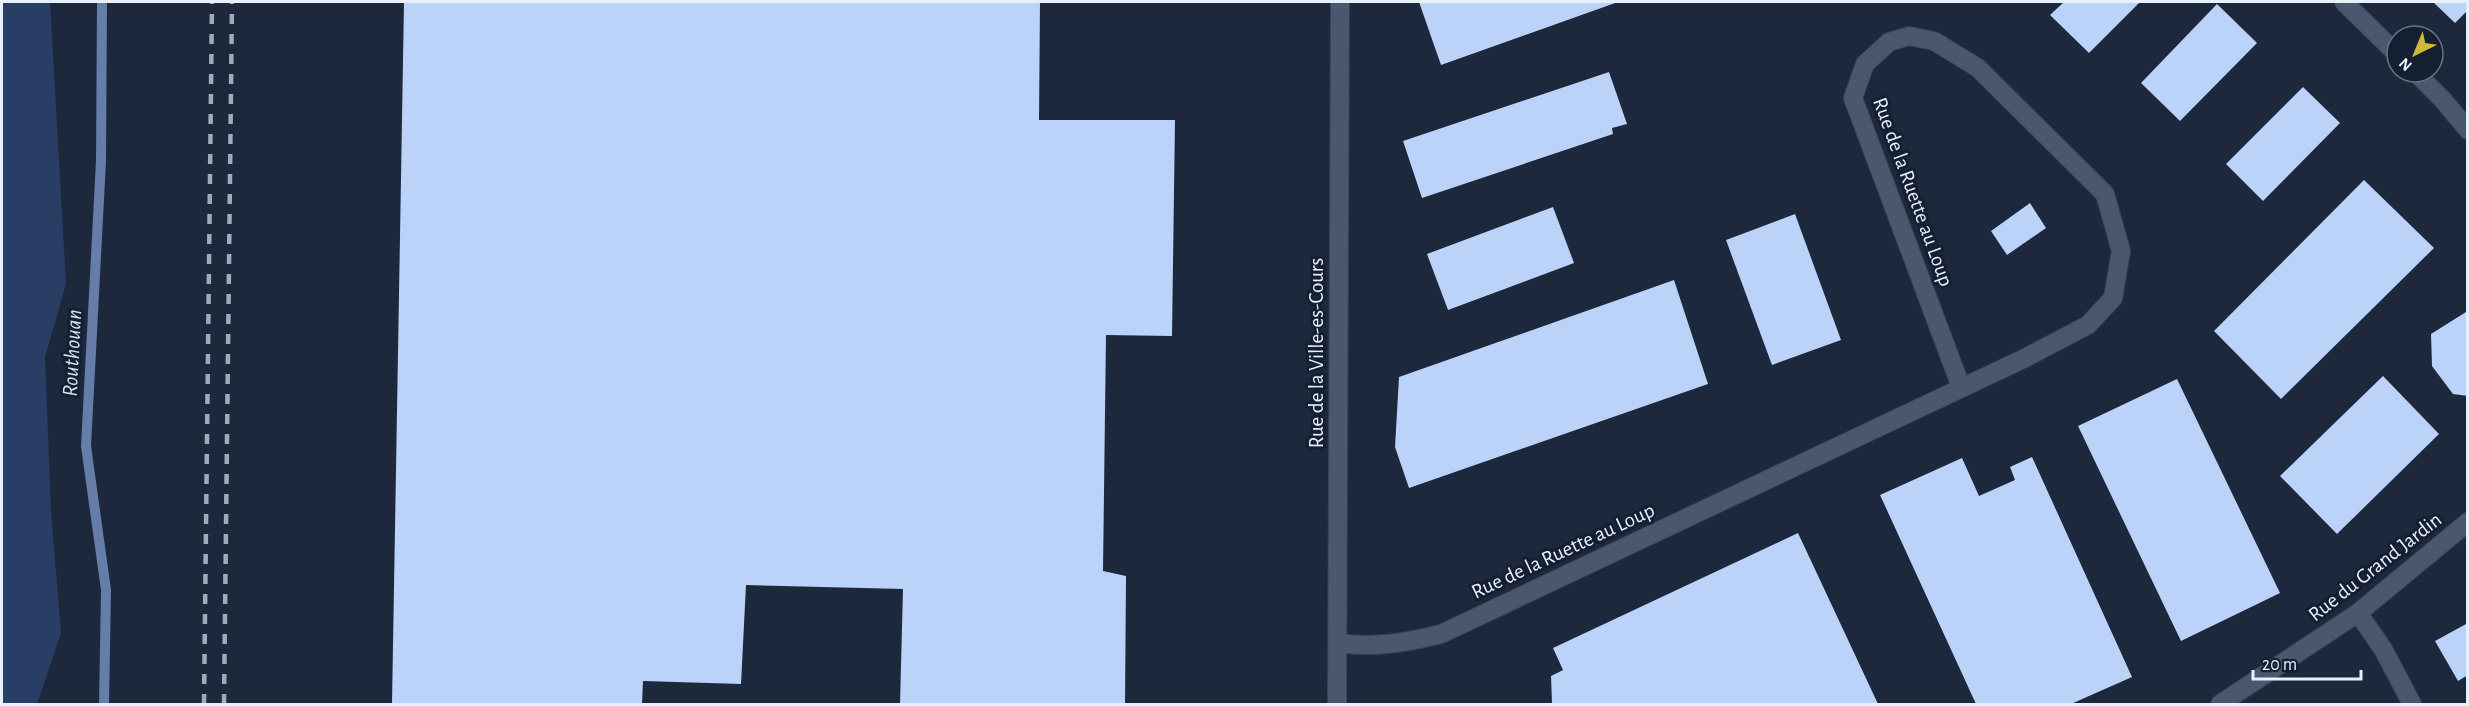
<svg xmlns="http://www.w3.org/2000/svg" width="2469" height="706" viewBox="0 0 2469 706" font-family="'Alegreya Sans',sans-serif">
<rect width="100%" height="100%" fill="#1d283d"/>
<path fill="#293e65" d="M2,2h48l16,282 -21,73 6,155 10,121 -24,71h-35z"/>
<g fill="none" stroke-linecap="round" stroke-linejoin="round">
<path stroke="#657da8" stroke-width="10" d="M102,2l-1,159 -15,285 20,144 -2,114"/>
</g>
<g fill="#bbd2f9">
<path d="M404,2h636l-1,118h136l-3,216 -66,-1 -3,236 23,5 -1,128h-225l3,-115 -157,-4 -5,99 -98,-3 -1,23h-250z"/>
<path d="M1419,2h199l-177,63z"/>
<path d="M2064,2h76l-51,51 -39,-38z"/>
<path d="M2433,2h35v8l-13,13z"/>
<path d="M2217,4l40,39 -77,78 -39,-38z"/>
<path d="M1609,72l18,52 -15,4 1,6 -191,64 -19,-57z"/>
<path d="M2303,87l37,36 -77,78 -37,-37z"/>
<path d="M2364,180l70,68 -153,151 -67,-68z"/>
<path d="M2030,203l16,25 -39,27 -16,-24z"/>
<path d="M1553,207l21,56 -126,47 -21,-56z"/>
<path d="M1795,214l46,126 -69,25 -46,-125z"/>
<path d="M1674,280l34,104 -299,104 -14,-41 4,-70z"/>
<path d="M2466,312h2v84l-15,-2 -21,-28 -1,-32z"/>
<path d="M2383,376l56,58 -102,100 -57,-58z"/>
<path d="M2177,379l103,214 -99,48 -103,-215z"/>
<path d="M2032,457l100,220 -61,27h-95l-96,-209 82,-37 17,38 36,-16 -5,-13z"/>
<path d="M1798,533l80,171h-326l-1,-28 12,-6 -10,-22z"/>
<path d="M2468,623v52l-10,6 -23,-40z"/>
</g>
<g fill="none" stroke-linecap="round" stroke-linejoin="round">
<defs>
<g id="minor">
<path d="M2344,2l53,52"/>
<path d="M2415,72l28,28 25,30"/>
<path d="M2358,613l25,36 29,55"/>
<path d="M1338,643c36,5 67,0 103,-9l582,-275 65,-34 25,-27 8,-47 -16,-57 -127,-126 -44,-27 -25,-5 -20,6 -24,22 -12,34 108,289"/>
</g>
<g id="tertiary">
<path d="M1337,704l3,-702"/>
<path d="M2220,704l138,-91 110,-91"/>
</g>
</defs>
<use href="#minor" stroke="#384253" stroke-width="20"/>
<use href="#tertiary" stroke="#384253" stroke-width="20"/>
<use href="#minor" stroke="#4a576e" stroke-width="18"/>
<use href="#tertiary" stroke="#4a576e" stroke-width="18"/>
<g stroke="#a1aaba" stroke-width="4.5" stroke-dasharray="10 10" stroke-linecap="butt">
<path d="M204,704l8,-702"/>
<path d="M224,704l8,-702"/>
</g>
</g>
<g text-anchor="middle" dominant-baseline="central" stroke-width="6" stroke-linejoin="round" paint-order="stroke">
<g font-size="21" fill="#e8f0fe" stroke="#141f32">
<text transform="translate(1913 192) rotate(70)">Rue de la Ruette au Loup</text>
<text transform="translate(1316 353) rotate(-90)">Rue de la Ville-es-Cours</text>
<text transform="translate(1563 551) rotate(-25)">Rue de la Ruette au Loup</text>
<text transform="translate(2375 567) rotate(-38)">Rue du Grand Jardin</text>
</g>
<g font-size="22" font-style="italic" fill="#d6e0f1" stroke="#141f32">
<text transform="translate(72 353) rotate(-87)">Routhouan</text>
</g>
</g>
<rect width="2469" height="706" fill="none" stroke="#e8f0fe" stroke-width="6"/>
<g transform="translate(2415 54) rotate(223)"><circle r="28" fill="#141f32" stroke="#697384" stroke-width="1.5"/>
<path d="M0-4.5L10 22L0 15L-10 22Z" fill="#cfb837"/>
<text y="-9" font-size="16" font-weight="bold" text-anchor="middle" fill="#e8f0fe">N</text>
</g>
<path d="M2253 670v9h108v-9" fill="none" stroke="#e8f0fe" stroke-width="3"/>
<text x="2262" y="670" font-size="18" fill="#e8f0fe" stroke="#141f32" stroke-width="4.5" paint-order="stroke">20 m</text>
</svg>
